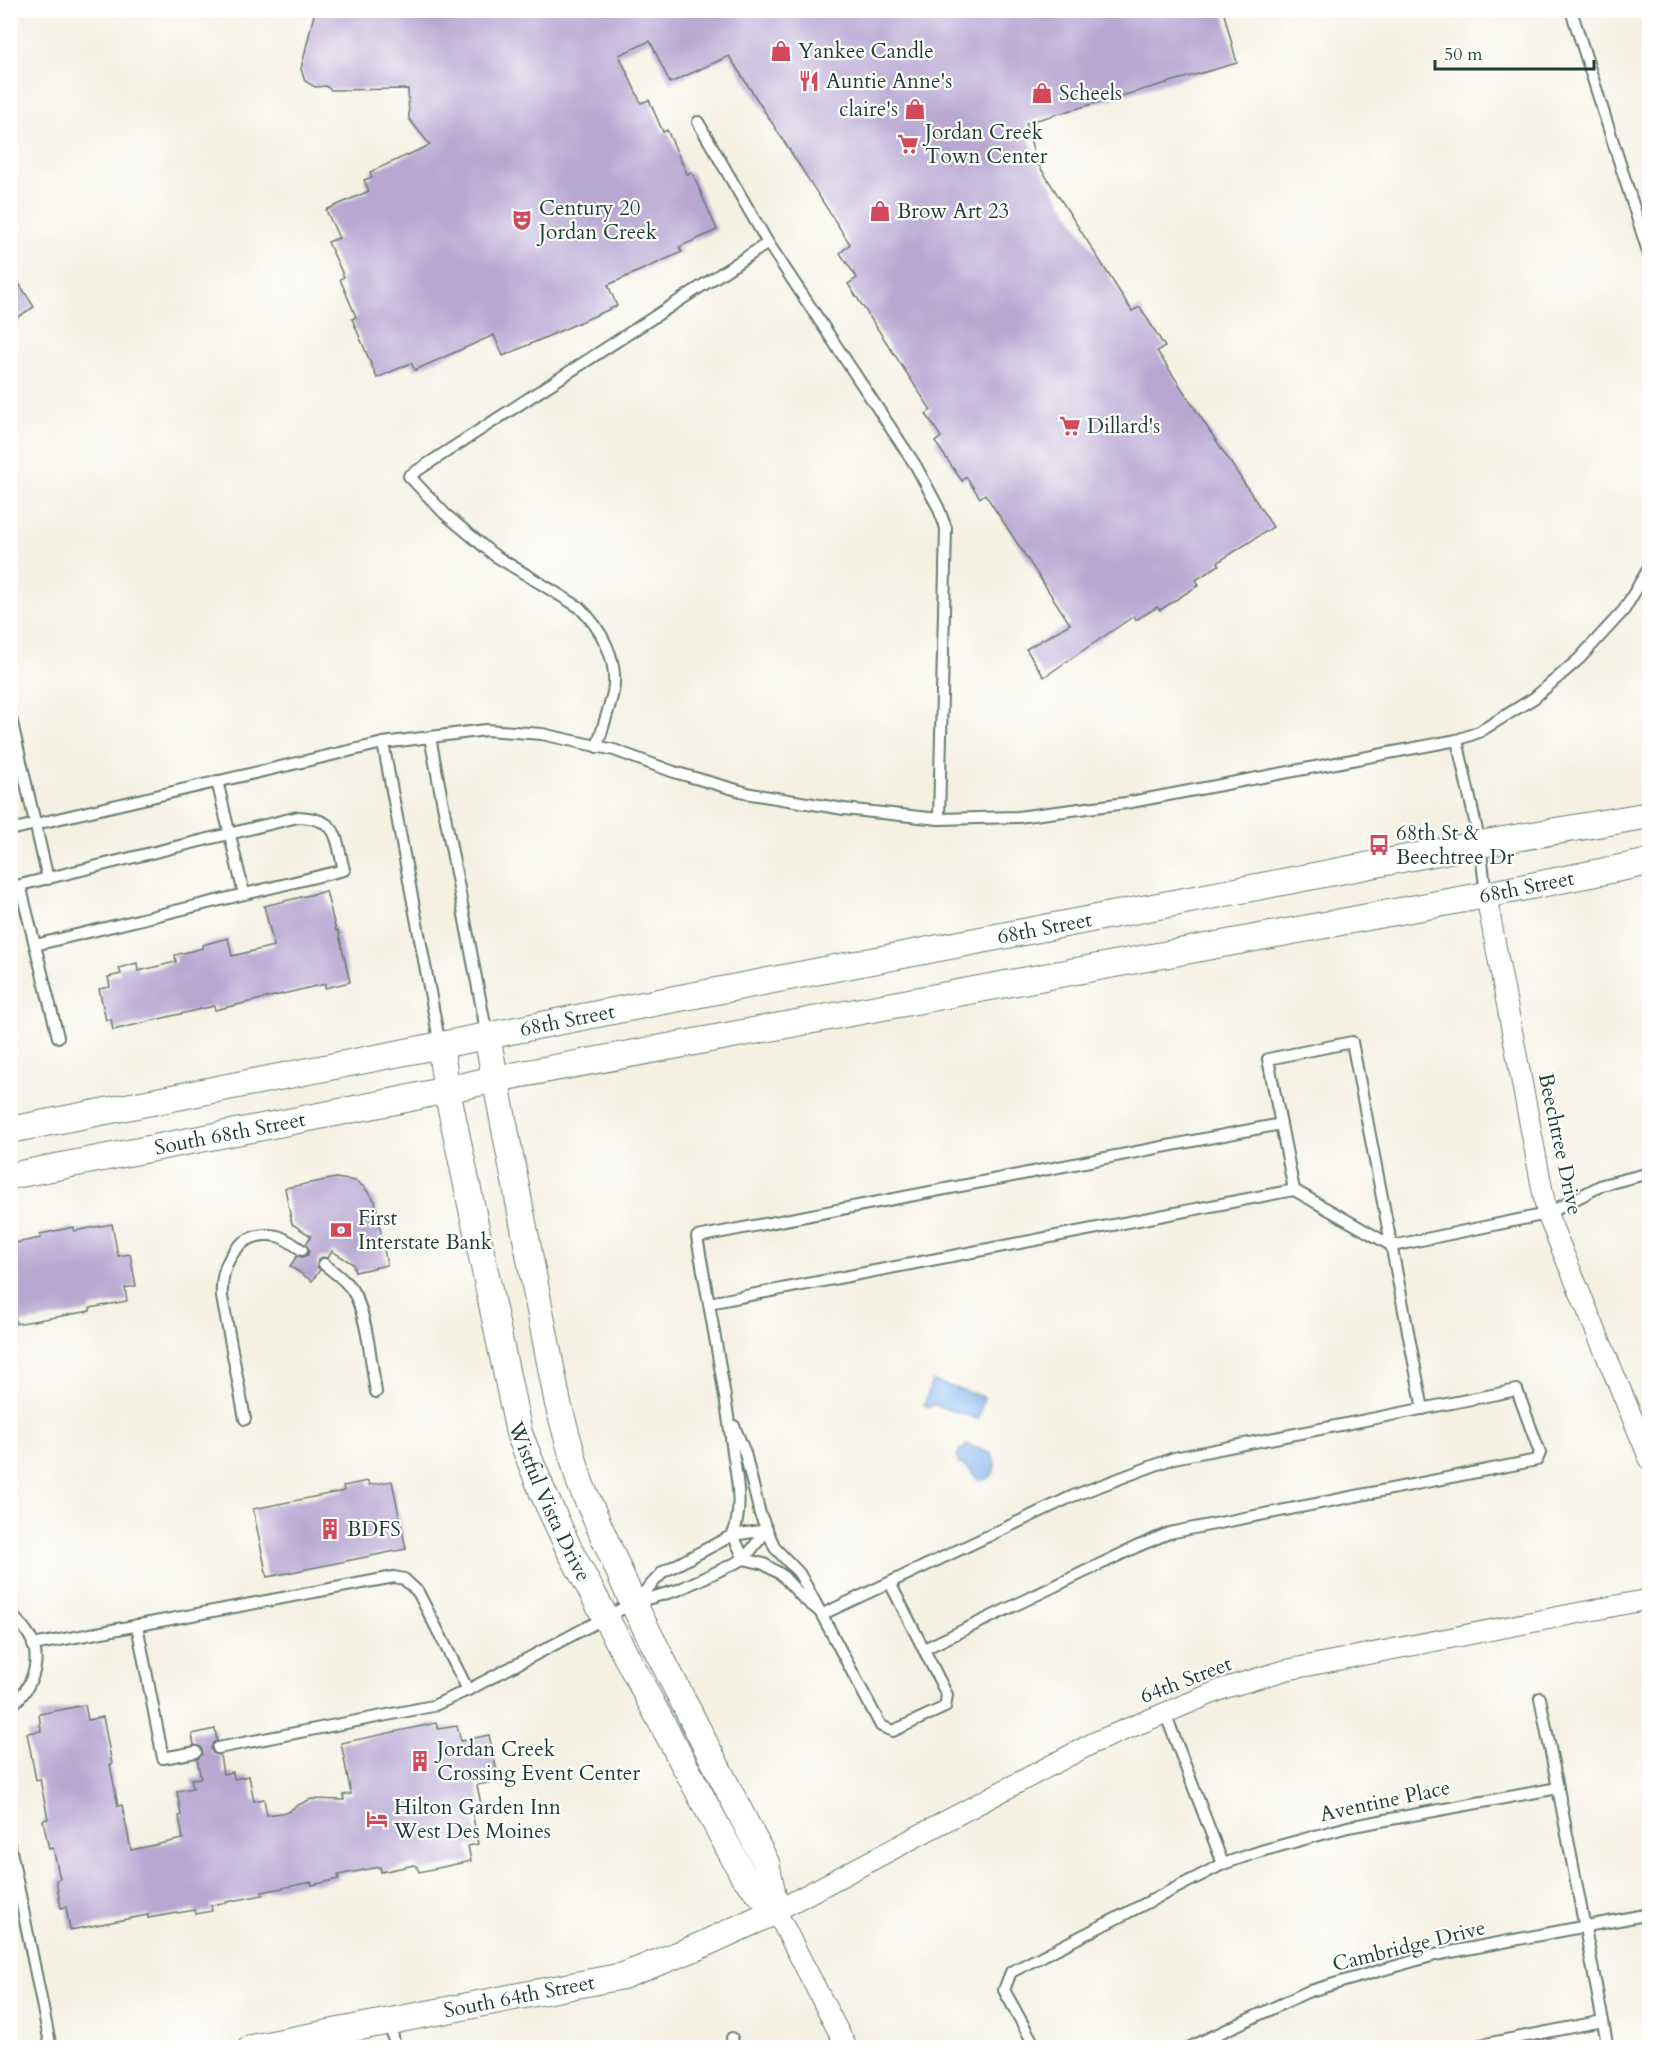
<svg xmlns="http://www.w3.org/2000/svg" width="1660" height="2058" viewBox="0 0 1660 2058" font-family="Cardo,serif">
<rect width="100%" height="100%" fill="#fff"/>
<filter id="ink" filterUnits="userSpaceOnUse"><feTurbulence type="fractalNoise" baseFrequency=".0167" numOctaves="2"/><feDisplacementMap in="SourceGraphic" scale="12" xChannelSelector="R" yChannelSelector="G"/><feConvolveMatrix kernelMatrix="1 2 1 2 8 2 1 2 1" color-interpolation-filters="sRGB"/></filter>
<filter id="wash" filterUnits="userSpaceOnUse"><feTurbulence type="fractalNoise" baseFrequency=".008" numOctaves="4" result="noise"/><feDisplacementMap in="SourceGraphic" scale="24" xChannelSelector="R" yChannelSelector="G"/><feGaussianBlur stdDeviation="1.35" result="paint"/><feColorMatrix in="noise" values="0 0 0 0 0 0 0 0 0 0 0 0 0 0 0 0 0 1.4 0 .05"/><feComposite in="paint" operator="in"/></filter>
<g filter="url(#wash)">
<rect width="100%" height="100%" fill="#f4f1e2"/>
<g fill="#82b5ef" stroke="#507992" stroke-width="1.5">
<path d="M932,1381l52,16 -6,22 -47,-15 -1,3 -6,-2z"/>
<path d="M966,1444l26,10c6,13 3,27 -14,26l-10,-12 -10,-5 1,-5 -2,-1 3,-8 4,1z"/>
</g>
<g id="blocks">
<g fill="#b7a7d2">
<path d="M315,10h908l14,53 -211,60 10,38 96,150 8,-4 25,40 -8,4 116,176 -55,35 1,3 -23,15 3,5 -39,25 -3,-3 -21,13 -2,-4 -90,61 -18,-28 44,-25 -85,-130 -5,4 -14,-21 -4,4 -27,-39 6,-5 -15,-23 5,-4 -83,-126 9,-6 -17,-25 10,-9 -121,-188 -59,27 -20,-42 -31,14 22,48 8,-3 14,32 4,-2 20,44 5,-2 25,58 -38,17 3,5 -74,33 9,21 -114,50 -9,-21 -79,35 -4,-7 -34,15 -25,-59 4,-2 -16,-38 4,-2 -16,-35 11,-4 -13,-28 43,-19 -5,-11 8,-3 -2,-5 60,-27 -21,-26 -1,-30 -77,1 -5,-4 -11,1 -10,-6 -4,-12z"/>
<path d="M10,269l24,38 -24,15z"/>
<path d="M326,891l10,40 2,-1 12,52 -25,6v-4l-110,26 -1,-4 -101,24 -2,-11 -5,1 -7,-31 11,-2 -2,-10 13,-3 -2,-6 18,-5 1,8 38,-9 -1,-7 28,-7 -1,-3 26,-7 4,18 42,-10 -10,-40z"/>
<path d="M336,1178l20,3 8,6 11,14 12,64 -32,7 -2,-8 -21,-13 -4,7 -6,-1 -4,3 -1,6 3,4 -8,11 -22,-15 7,-10 5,1 6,-2 1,-5 -3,-6 5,-8 -19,-12 -7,-36z"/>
<path d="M112,1224l6,32 12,-2 6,32 -11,2 2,13 -37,7v3l-74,13 -1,-7h-5v-73l31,-6 -1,-4 34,-7v4z"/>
<path d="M368,1481l1,4 23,-4 14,68 -139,28 -14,-68 91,-18 -1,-5z"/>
<path d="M85,1705l3,15 15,-3 9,47h-2l8,42 4,-1 9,45 52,-11 -4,-23 2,-1 -4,-24 16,-3 -2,-9 10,-1 -4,-19 6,-5 -2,-7 -7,-2 -2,-11 23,-5 2,12 -4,2 -2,6 2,4 7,2 3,19 10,-2 1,7 15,-3 5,25 10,-2 3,16 21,-3 8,-6 15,-7 33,1 -1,-5 8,-1 -10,-51 95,-20 2,6 19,-3 4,15 28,-6 10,46 -22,4 5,24 -10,2 6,33 -10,2 3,15 -52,11 -2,-6 -3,-1 -33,7 -1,-5 -42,8 1,4 -27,6 -1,-3 -49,10 1,3 -52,10 1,6 -16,3 -1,-4 -47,8v-3l-78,15 -4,-23 -5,1 -5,-28 4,-1 -7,-31 -4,1 -6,-29 5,-1 -8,-40 -4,1 -9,-47 14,-2 -2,-17z"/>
</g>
</g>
</g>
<g filter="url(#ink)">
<use href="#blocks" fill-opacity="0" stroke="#6a7c71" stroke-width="1.5"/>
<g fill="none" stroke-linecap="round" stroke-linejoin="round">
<defs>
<g id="service">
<path d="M1571,10l79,248"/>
<path d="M698,122l70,121 148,223 22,41 8,21 -7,291"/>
<path d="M10,714l38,165"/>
<path d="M430,737l57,298"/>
<path d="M1457,740l23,104 6,51"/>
<path d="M383,743l57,302"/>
<path d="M597,747c5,-18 12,-37 16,-55 6,-32 -12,-64 -34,-85l-85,-52 -49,-41 -36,-38 359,-233"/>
<path d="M217,781l27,113"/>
<path d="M10,830l373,-87 103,-13 56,4 72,16 60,22 77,22 93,15 95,10 79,-2 108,-14 331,-63 22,-8 55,-34 45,-39 45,-49 26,-44"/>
<path d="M35,945l309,-75c-9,-35 -5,-51 -46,-53l-278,68 38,152"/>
<path d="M1294,1190l-26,-131 84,-17 71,367"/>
<path d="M324,1264c9,8 21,15 28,26 15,22 19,74 24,102"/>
<path d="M709,1303l585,-113 98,56 155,-32 55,-29 48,-12"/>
<path d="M245,1419l-23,-122c-2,-33 16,-68 55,-61 9,2 17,9 25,14"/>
<path d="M734,1426l11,27 15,61 15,34 24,25 9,16 73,137 12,5 52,-24 2,-12 -57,-112"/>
<path d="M634,1603l29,-31 70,-37 34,-5"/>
<path d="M823,1614l250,-118 101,-38 343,-68 23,63 -3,7 -368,73 -33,14 -212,102"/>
<path d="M823,1614l-20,-16 -21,-23 -18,-11 -20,-5 -11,-24c11,-30 3,-60 -1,-90 -9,-70 -23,-139 -35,-208l584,-113"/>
<path d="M10,1615c6,4 10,8 14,13 22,27 10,59 -14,79"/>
<path d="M137,1625l26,133 33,-6"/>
<path d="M33,1645l361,-68 10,2 14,13 50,98"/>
<path d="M1540,1698l18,90"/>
<path d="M1165,1713l58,151"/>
<path d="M218,1748l215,-42 35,-16 165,-87 45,-13 66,-31 23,-29"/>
<path d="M10,1846l41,202"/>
<path d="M390,2021l5,27"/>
<path d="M732,2038l2,10"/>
<path d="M1036,2048l-32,-58 7,-18 212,-108 38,-13 87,-24 210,-39 50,260"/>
<path d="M1188,2048l119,-56 68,-20 60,-17 215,-41"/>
<path d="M1465,2048l138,-27"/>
</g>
<g id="minor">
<path d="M1486,895l61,319 103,246"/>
<path d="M847,2048l-71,-137 317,-168 132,-55 61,-18 364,-71"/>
</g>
<g id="tertiary">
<path d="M487,1036l71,368 22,79 53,120 133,260 10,47"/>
<path id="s1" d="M440,1045l7,45 72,343 24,60 26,56 174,326 33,36"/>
<path id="s2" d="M10,1130l623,-123 847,-163 170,-29"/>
<path id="s3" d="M10,1176l391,-76 94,-21 991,-184 164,-33"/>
<path id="s4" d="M251,2048l372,-72 72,-28 81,-37"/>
</g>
</defs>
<use href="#service" stroke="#6a7c71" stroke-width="14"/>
<use href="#minor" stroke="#6a7c71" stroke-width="22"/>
<use href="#tertiary" stroke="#6a7c71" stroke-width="28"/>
<use href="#service" stroke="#fff" stroke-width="10"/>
<use href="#minor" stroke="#fff" stroke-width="20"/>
<use href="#tertiary" stroke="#fff" stroke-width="26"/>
</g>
</g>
<defs>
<symbol id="shop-bare" viewBox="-9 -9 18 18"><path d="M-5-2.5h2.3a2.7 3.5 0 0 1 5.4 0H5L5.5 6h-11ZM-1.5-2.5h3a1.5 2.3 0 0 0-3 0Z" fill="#d1495b" stroke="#fff" stroke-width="2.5" paint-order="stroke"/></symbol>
<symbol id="restaurant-bare" viewBox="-9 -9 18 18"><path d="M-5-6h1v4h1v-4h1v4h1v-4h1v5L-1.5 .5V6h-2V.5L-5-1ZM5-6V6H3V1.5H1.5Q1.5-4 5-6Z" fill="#d1495b" stroke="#fff" stroke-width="2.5" paint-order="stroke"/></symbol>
<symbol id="supermarket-bare" viewBox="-9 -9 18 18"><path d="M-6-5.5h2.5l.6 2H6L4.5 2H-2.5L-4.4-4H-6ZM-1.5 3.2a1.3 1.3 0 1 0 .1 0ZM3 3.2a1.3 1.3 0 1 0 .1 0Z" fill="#d1495b" stroke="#fff" stroke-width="2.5" paint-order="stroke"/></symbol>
<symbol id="theatre-bare" viewBox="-9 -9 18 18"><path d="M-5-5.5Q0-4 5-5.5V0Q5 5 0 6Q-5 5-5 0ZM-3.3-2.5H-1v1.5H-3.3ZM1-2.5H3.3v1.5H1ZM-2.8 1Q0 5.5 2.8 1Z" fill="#d1495b" stroke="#fff" stroke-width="2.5" paint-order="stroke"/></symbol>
<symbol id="bus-bare" viewBox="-9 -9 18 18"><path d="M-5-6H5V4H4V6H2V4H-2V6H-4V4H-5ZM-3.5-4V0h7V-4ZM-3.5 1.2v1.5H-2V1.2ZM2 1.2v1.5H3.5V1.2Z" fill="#d1495b" stroke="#fff" stroke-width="2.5" paint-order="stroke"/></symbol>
<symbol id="bank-bare" viewBox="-9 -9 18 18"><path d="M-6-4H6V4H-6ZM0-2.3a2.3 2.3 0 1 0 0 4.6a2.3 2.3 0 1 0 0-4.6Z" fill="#d1495b" stroke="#fff" stroke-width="2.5" paint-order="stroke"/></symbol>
<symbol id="building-bare" viewBox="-9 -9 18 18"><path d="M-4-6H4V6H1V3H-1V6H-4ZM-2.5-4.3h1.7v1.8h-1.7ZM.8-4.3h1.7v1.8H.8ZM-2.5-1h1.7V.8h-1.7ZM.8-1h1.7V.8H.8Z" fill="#d1495b" stroke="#fff" stroke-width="2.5" paint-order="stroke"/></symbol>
<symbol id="hotel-bare" viewBox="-9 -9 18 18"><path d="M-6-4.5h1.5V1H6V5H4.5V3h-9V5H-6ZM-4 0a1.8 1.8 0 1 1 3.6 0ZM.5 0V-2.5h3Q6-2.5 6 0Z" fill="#d1495b" stroke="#fff" stroke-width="2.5" paint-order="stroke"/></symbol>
</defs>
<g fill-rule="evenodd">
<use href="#shop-bare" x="766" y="36" width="30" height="30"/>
<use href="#restaurant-bare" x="794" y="66" width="30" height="30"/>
<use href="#shop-bare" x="1027" y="78" width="30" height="30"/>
<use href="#shop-bare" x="900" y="94" width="30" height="30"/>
<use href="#supermarket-bare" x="893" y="129" width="30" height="30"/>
<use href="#shop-bare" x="865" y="196" width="30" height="30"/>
<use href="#theatre-bare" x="507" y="205" width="30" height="30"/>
<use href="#supermarket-bare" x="1055" y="411" width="30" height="30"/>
<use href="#bus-bare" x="1364" y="830" width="30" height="30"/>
<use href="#bank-bare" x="326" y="1215" width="30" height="30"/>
<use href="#building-bare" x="315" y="1514" width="30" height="30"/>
<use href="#building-bare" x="405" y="1746" width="30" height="30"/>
<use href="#hotel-bare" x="362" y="1804" width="30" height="30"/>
</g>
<g text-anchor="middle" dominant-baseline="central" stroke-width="4.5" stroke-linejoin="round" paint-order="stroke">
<g font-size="21" fill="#1f3d34" stroke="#fff" text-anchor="start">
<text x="798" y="51">Yankee Candle</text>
<text x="826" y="81">Auntie Anne's</text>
<text x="1059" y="93">Scheels</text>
<text x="898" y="109" text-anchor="end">claire's</text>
<text x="925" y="132">Jordan Creek<tspan x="925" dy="24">Town Center</tspan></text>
<text x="539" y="208">Century 20<tspan x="539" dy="24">Jordan Creek</tspan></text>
<text x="897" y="211">Brow Art 23</text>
<text x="1087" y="426">Dillard's</text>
<text x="1396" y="833">68th St &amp;<tspan x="1396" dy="24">Beechtree Dr</tspan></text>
<text x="358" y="1218">First<tspan x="358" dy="24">Interstate Bank</tspan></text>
<text x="347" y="1529">BDFS</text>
<text x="437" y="1749">Jordan Creek<tspan x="437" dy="24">Crossing Event Center</tspan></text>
<text x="394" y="1807">Hilton Garden Inn<tspan x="394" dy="24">West Des Moines</tspan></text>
</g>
<g font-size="21" fill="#1f3d34" stroke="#fff">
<text stroke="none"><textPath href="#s3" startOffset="1544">68th Street</textPath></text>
<text stroke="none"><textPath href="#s2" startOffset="1054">68th Street</textPath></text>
<text stroke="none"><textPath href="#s2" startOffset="568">68th Street</textPath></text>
<text stroke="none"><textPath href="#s3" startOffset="224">South 68th Street</textPath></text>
<text transform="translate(1560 1144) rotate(78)">Beechtree Drive</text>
<text stroke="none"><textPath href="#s1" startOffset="471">Wistful Vista Drive</textPath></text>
<text transform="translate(1186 1680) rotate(-21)">64th Street</text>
<text transform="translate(1385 1801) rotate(-12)">Aventine Place</text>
<text transform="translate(1409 1946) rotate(-14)">Cambridge Drive</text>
<text stroke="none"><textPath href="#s4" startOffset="273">South 64th Street</textPath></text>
</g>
</g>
<rect width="1660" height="2058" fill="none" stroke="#fff" stroke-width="36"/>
<path d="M1435 60v9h159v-9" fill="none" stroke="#1f3d34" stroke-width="3"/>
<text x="1444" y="60" font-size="18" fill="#1f3d34" stroke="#ffffff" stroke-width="4.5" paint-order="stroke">50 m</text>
</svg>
